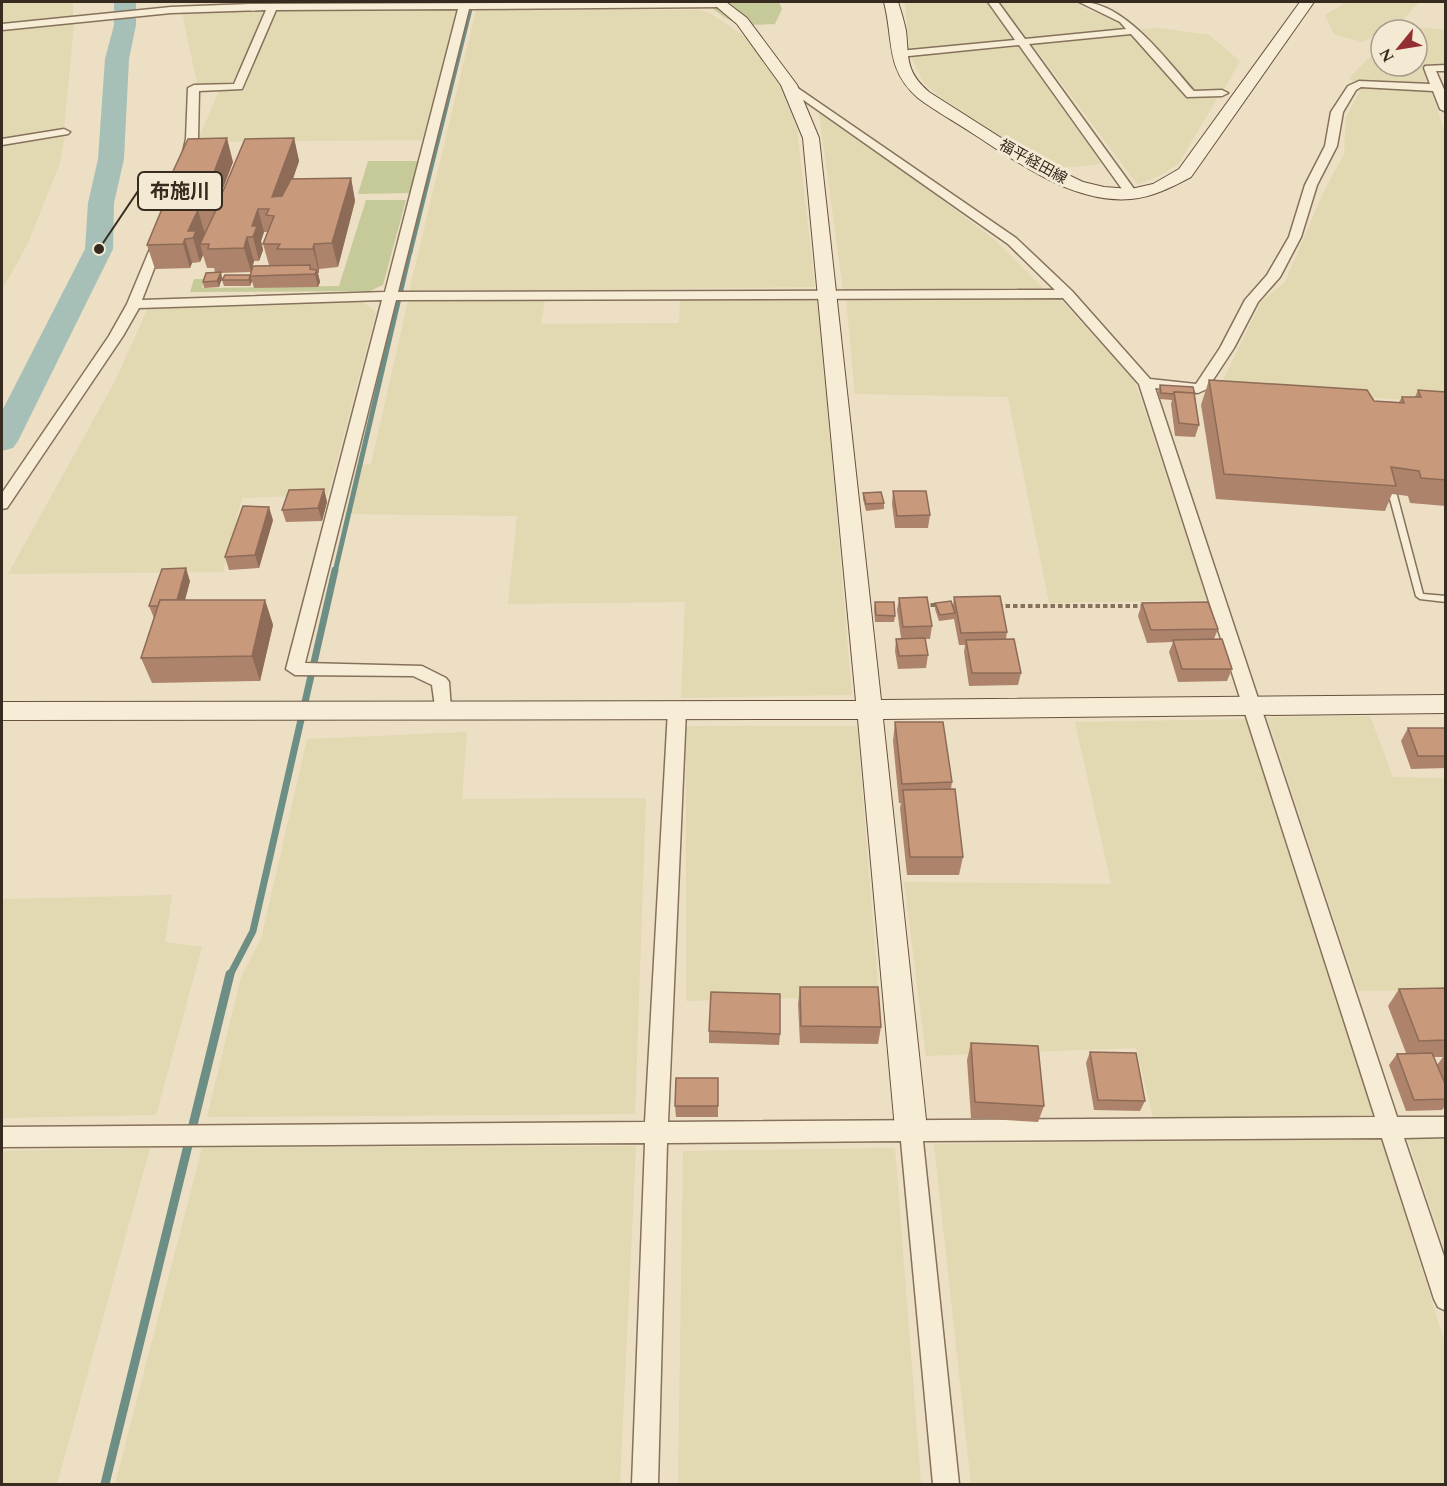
<svg xmlns="http://www.w3.org/2000/svg" width="1447" height="1486" viewBox="0 0 1447 1486" font-family="Spectral,'Noto Sans JP',serif">
<rect width="100%" height="100%" fill="#ecdfc4"/>
<g fill="#e2d8b2">
<path d="M2,2h71v14l-71,9z"/>
<path d="M258,2h203l-204,3z"/>
<path d="M905,2h81l28,38 -105,11z"/>
<path d="M1000,2h75l15,9 29,11 6,7 -97,10z"/>
<path d="M1347,2h72l-18,20 -39,20 -28,-8 -9,-19z"/>
<path d="M268,10l-36,73 -35,1 -15,-73z"/>
<path d="M275,10h176l6,2 -34,128 -226,2 22,-51 25,-1z"/>
<path d="M476,10h225l12,5 37,25 30,46 17,43 18,158 -406,5z"/>
<path d="M74,23l-10,106 -62,11v-110z"/>
<path d="M1161,28l48,7 31,26 -16,28 -31,3 -52,-63z"/>
<path d="M1421,28l24,1v37l-23,1 5,17 -75,-3 -3,-3 23,-23 9,-5v16h36v-35z"/>
<path d="M1131,35l55,63 32,-1 -39,66 -16,11 -25,11 -106,-141z"/>
<path d="M1017,45l85,119 -50,5 -112,-72 -16,-14 -14,-28z"/>
<path d="M1362,87l69,5 14,40v271l-225,-17 41,-84 24,-20 38,-89 21,-39 2,-37z"/>
<path d="M819,113l100,69 77,59 47,47 -200,2z"/>
<path d="M65,135l-5,28 -32,80 -26,47v-145z"/>
<path d="M680,299h138l34,396 -171,3 4,-96 -177,2 9,-88 -169,-2 12,-49 11,-1 37,-163h137l-4,23 138,-1z"/>
<path d="M846,299l215,1 74,82 72,218 -158,3 -41,-206 -153,-3z"/>
<path d="M363,302l13,10 -48,183 -86,3 -19,74 -215,2 107,-193 34,-75z"/>
<path d="M1370,716l23,61 52,1v212l-87,1 -91,-274z"/>
<path d="M1247,719l127,396 -221,3 -17,-70 -210,8 -22,-174 207,2 -36,-162z"/>
<path d="M686,726h171l22,270 -193,5z"/>
<path d="M467,732l-5,67 184,-1 -11,316 -428,3 34,-140 20,-38 46,-200z"/>
<path d="M172,895l-7,47 37,5 -46,168 -154,3v-219z"/>
<path d="M1407,1137h38v114z"/>
<path d="M1381,1139l64,204v141h-474l-37,-340z"/>
<path d="M636,1146l-16,338h-505l87,-336z"/>
<path d="M150,1148l-93,336h-55v-333z"/>
<path d="M895,1148l26,336h-243l5,-333z"/>
</g>
<g fill="#c6ca99">
<path d="M705,2h74l3,7 -7,15c-36,2 -42,2 -70,-22z"/>
<path d="M368,161h50l-8,32 -52,1z"/>
<path d="M366,200h40l-23,85 -13,6 -180,1 4,-13h11l-3,9 137,-2z"/>
</g>
<g fill="none" stroke-linecap="round" stroke-linejoin="round">
<path stroke="#6d8e84" stroke-width="4.5" d="M410,253l62,-251"/>
<path stroke="#6d8e84" stroke-width="5" d="M335,572l75,-321"/>
<path stroke="#6d8e84" stroke-width="7" d="M230,975l23,-44 82,-361"/>
<path stroke="#6d8e84" stroke-width="9" d="M105,1484l125,-510"/>
<path fill="#a6c0b7" fill-rule="evenodd" d="M114,2h22v23l-7,34 -5,100 -10,44 -1,46 -95,192 -5,7 -11,3v-40l83,-162 3,-46 10,-44 7,-100 9,-34z"/>
<defs>
<path id="lane" d="M1387,482h3l4,2 29,110 23,2v6l-26,-3 -4,-3 -30,-112z"/>
<g id="street">
<path d="M725,2l1,2 -5,3 -252,2 -71,283 657,-2 -47,-46 -223,-157v-4l4,-1 227,156 56,53 78,88 46,5 24,-36 25,-48 22,-25 22,-38 16,-52 20,-39 6,-34 17,-26 11,-5 71,3 -6,-16 1,-2 21,-1v6h-10l10,23v18l-6,-3 -7,-18 -72,-4 -5,3 -13,22 -6,34 -20,39 -16,52 -21,40 -22,25 -24,46 -27,41 -9,4 -43,-5 242,729h49v20l-42,1 42,124v49l-8,-4 -4,-8 -52,-161 -459,3 36,343h-26l-32,-343 -234,2 -9,341h-26l13,-341 -643,4v-20l643,-5 23,-412 3,-5h12l3,5 -18,412 707,-5 -236,-733 -76,-86 -667,2 -91,363 117,3 24,12 3,4 2,27 -3,5h-12l-4,-29 -19,-9 -118,-1 -9,-6 96,-369 -243,8 -16,28 -116,172 -5,1v-16l107,-157 18,-32 30,-72 4,-1 6,4 -25,65 243,-8 73,-283 -182,1 -34,79 -43,2 -1,48 -5,22 -6,4 -6,-4 5,-22 2,-51 6,-3 40,-1 32,-74 -95,3 -169,17v-6l169,-17 78,-3z"/>
<path d="M988,2h10l27,37 101,-10 -6,-7 -41,-20c45,-2 88,59 115,89l28,-1 6,3 -6,3 -35,1 -56,-63 -102,10 108,149 -10,3 -108,-151 -120,12 -5,-3 5,-3 116,-11z"/>
<path d="M64,129l6,3 -2,2 -66,11v-6z"/>
</g>
<g id="secondary">
<path d="M711,2h15l21,16 50,67 22,53 62,562 565,-5v18l-563,6 44,410 -5,10 -11,5 -11,-5 -5,-10 -37,-410 -856,1v-18l854,-1 -53,-563 -22,-53 -44,-61z"/>
<path d="M884,2h14c3,9 6,19 8,29 3,28 -1,40 23,61l102,65 52,25 21,5 27,2 22,-5 26,-15 121,-167h14l-123,175c-19,10 -38,20 -60,22 -58,5 -112,-36 -159,-66 -18,-12 -37,-22 -54,-35 -33,-29 -24,-57 -34,-96z"/>
</g>
</defs>
<use href="#lane" stroke="#86715b" stroke-width="3"/>
<use href="#street" stroke="#86715b" stroke-width="3"/>
<use href="#secondary" stroke="#68523f" stroke-width="2"/>
<g stroke="#86715b" stroke-width="4" stroke-dasharray="4.5 3" stroke-linecap="butt">
<path d="M923,605h17"/>
<path d="M998,606h146"/>
</g>
<use href="#lane" fill="#f7edd7" fill-rule="evenodd"/>
<use href="#street" fill="#f7edd7" fill-rule="evenodd"/>
<use href="#secondary" fill="#f7edd7" fill-rule="evenodd"/>
</g>
<g fill="#ad846b">
<path d="M294,138l5,23 -6,18 58,-1 4,23 -17,66 -19,2v4h-1l2,9 -2,5 -64,1 -2,-7 -2,5h-26l-2,-6 28,-5 19,-10 -6,-21 5,-12h-4l-3,9 2,9 -4,11h-5l-3,11 -30,1 1,5 -3,9 -15,1 -1,-6 12,-10 -1,-4h-7l-4,-13 -3,7 -8,1 -2,5 -35,1 -8,-24 24,-57 -2,-8 64,-18 -13,34z"/>
<path d="M1209,380l165,21 25,1 3,-5h13l3,-7 28,2v114l-36,-3 -2,-7 -16,-2 -7,17 -169,-12 -15,-94z"/>
<path d="M1160,385l35,11 4,29 -4,12 -20,-1 -4,-32 1,-4 -12,-1 -2,-7z"/>
<path d="M324,489l3,13 -5,19 -36,1 -4,-12z"/>
<path d="M893,491l37,24 -2,13h-33l-3,-24z"/>
<path d="M863,493l21,10v6l-18,2 -3,-12z"/>
<path d="M273,520l-14,48 -30,2 -4,-13z"/>
<path d="M190,581l-5,19h80l8,25 -13,56 -108,2 -11,-25 13,-40 -5,-12z"/>
<path d="M954,597l53,35 -1,7 15,34 -3,12 -49,1 -5,-34 1,-7h-6l-5,-26 -15,2 -4,-12v-6l18,3z"/>
<path d="M899,598l33,28 -2,13h-5l3,16 -2,13 -28,1 -3,-18 1,-12 5,-1 -4,-28z"/>
<path d="M875,602l20,14 -1,6h-19l-1,-13z"/>
<path d="M1142,603l76,26 -4,10 18,30 -5,12 -49,1 -9,-30 4,-10 -26,1 -9,-27z"/>
<path d="M895,722l57,60 -1,7 12,68 -4,18h-52l-7,-67 1,-5h-2l-6,-62z"/>
<path d="M1408,728h38v40l-35,1 -10,-28z"/>
<path d="M800,987l81,40 -3,17 -78,-1 -2,-39z"/>
<path d="M1446,988v98l-9,-21 6,-8h-9l12,29v19l-4,5 -36,1 -17,-46 8,-11 9,-1 -18,-47 11,-17z"/>
<path d="M709,1031l71,3 -1,11 -70,-2z"/>
<path d="M971,1043l73,63 -6,16 -67,-4 -4,-58z"/>
<path d="M1090,1052l55,49 -5,10 -46,-1 -8,-47z"/>
<path d="M718,1078v39h-42l-1,-11z"/>
</g>
<g fill="#8d6b57">
<path d="M227,138l6,24 -18,48 -10,-14z"/>
<path d="M294,138l5,23 -21,60 -6,-24z"/>
<path d="M351,178l4,23 -17,66 -6,-24z"/>
<path d="M258,209l6,23 -3,9 2,9 -4,11 -6,-24 -1,-11z"/>
<path d="M198,210l7,24 -5,10 3,11 -3,7 -7,-24 -5,-7z"/>
<path d="M247,237l7,24 -3,11 -7,-24z"/>
<path d="M185,239l7,24 -2,5 -7,-24z"/>
<path d="M314,244l5,25v4l-6,-24z"/>
<path d="M317,270l3,12 -2,5 -3,-13z"/>
<path d="M221,272l1,6 -3,9 -2,-6z"/>
<path d="M250,275l2,6 -2,5 -1,-6z"/>
<path d="M324,489l3,13 -5,19 -4,-13z"/>
<path d="M269,507l4,13 -14,48 -4,-13z"/>
<path d="M186,568l4,13 -10,37 -5,-13z"/>
<path d="M265,600l8,25 -13,56 -8,-25z"/>
</g>
<g fill="#c9997c" stroke="#8d6b57" stroke-width="1.5">
<path d="M227,138l-22,58h16l24,-57 49,-1 -22,59 10,-1 9,-17 60,-1 -19,65 -18,1 -1,5h-36l3,-5h-17l11,-28 -8,-1 3,-6h-11l-6,17h5l-4,11h-6l-3,11 -36,1 1,-5h-9l16,-34h-18l-10,21h8l-3,7 -8,1 -2,5 -36,1 27,-65h-5l19,-41z"/>
<path d="M310,265v4l7,1 -2,4 -65,2 3,-10z"/>
<path d="M221,272l-4,9 -14,1 3,-9z"/>
<path d="M225,275h25l-1,5h-27z"/>
<path d="M1209,380l158,10 7,11 30,2 -2,-6h19l-3,-7 28,2v88l-25,-2 -2,-7 -28,-4 5,19 -172,-12z"/>
<path d="M1160,385l33,2 2,8 -1,-2 -20,-1v2l-13,-1z"/>
<path d="M1174,392l20,1 5,32 -20,-2z"/>
<path d="M324,489l-6,19 -36,2 7,-20z"/>
<path d="M893,491h33l4,24 -33,1z"/>
<path d="M881,492l3,11 -18,1 -3,-11z"/>
<path d="M243,506l26,1 -14,48 -30,2z"/>
<path d="M186,568l-9,32h-17l-2,6h-9l13,-37z"/>
<path d="M1000,596l7,36 -46,1 -7,-36z"/>
<path d="M927,597l5,29 -29,1 -4,-29z"/>
<path d="M160,600h105l-13,56 -111,2z"/>
<path d="M951,601l4,12 -15,2 -5,-12z"/>
<path d="M875,602h19l1,14 -19,-1z"/>
<path d="M1208,602l10,27 -67,1 -9,-27z"/>
<path d="M925,638l3,17 -29,1 -3,-17z"/>
<path d="M1014,639l7,34h-49l-6,-33z"/>
<path d="M1222,639l10,30h-50l-9,-29z"/>
<path d="M895,722h48l9,60 -50,2z"/>
<path d="M1408,728h38v28h-28z"/>
<path d="M955,789l8,68h-53l-7,-67z"/>
<path d="M800,987h78l3,40 -80,-1z"/>
<path d="M1446,988v52l-27,1 -20,-52z"/>
<path d="M711,992l69,2v40l-71,-3z"/>
<path d="M971,1043l67,3 6,60 -69,-4z"/>
<path d="M1090,1052l46,1 9,48 -47,-1z"/>
<path d="M1432,1053l14,33v13l-32,1 -17,-46z"/>
<path d="M676,1078h42v28h-43z"/>
</g>
<g text-anchor="middle" dominant-baseline="central" stroke-width="6" stroke-linejoin="round" paint-order="stroke">
<g font-size="15" fill="#372a1f" stroke="#f4ead4">
<text transform="translate(1033 162) rotate(29)">福平経田線</text>
</g>
</g>
<path fill="none" stroke="#372a1f" stroke-width="2" d="M99 249L138 191"/>
<circle fill="#372a1f" stroke="#f4ead4" stroke-width="2" cx="99" cy="249" r="6"/>
<rect fill="#f4ead4" stroke="#372a1f" stroke-width="2" x="138" y="172" width="84" height="38" rx="6"/>
<g font-size="20" text-anchor="middle" font-weight="bold" fill="#372a1f">
<text x="180" y="198">布施川</text>
</g>
<rect width="1447" height="1486" fill="none" stroke="#372a1f" stroke-width="6"/>
<g transform="translate(1399 48) rotate(240)"><circle r="28" fill="#f4ead4" stroke="#a89d8c" stroke-width="1.5"/>
<path d="M0-4.5L10 22L0 15L-10 22Z" fill="#932e32"/>
<text y="-9" font-size="16" font-weight="bold" text-anchor="middle" fill="#372a1f">N</text>
</g>
</svg>
